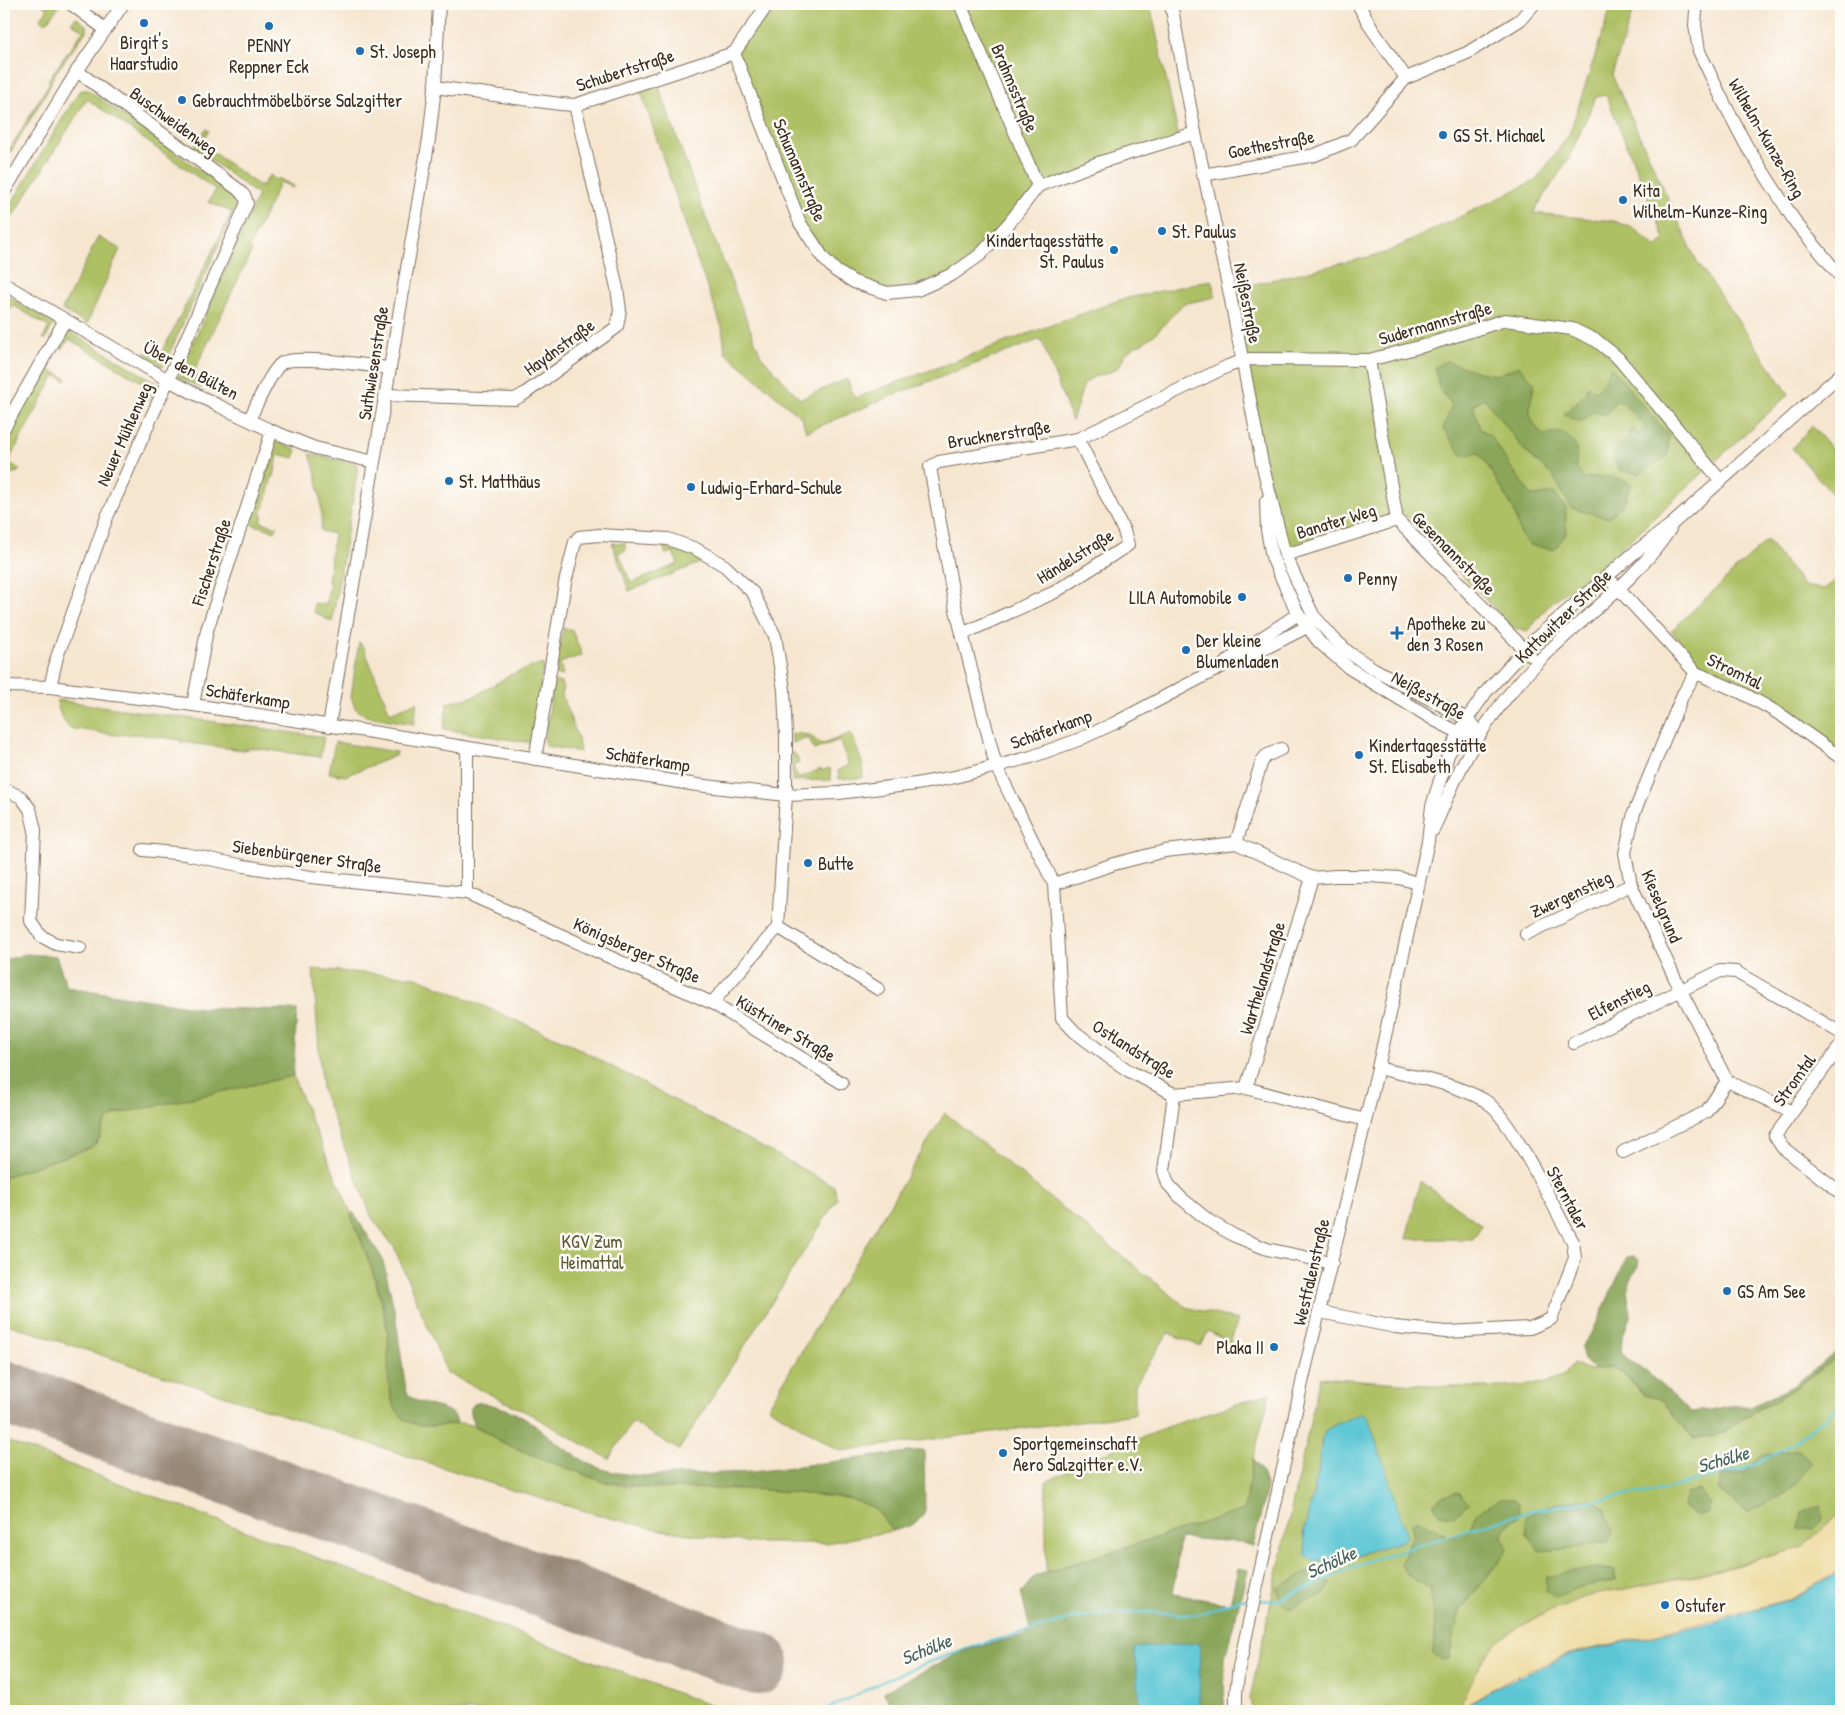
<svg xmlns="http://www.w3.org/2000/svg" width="1845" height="1715" viewBox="0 0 1845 1715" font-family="'Patrick Hand',sans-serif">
<rect width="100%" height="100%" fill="#fdfcf7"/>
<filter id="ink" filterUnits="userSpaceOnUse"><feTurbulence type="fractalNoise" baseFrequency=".02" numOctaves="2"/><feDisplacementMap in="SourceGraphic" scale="10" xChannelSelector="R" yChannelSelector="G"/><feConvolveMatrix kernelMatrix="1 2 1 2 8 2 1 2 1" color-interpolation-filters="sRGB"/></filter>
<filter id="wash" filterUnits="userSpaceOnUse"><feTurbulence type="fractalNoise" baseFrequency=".0096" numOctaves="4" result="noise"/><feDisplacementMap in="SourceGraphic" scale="20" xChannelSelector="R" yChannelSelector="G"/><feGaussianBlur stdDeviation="1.12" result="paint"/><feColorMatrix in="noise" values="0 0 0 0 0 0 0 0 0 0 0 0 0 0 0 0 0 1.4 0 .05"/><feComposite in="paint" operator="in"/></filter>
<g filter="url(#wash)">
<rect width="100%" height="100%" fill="#f6e6d0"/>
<g fill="#adc064" stroke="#747541" fill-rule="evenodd">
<path d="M41,4h17l2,1 -14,18 -6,-4 8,-10z"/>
<path d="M768,4h382l29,134 -141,48 -28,36 -57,52 -66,19 -51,-22 -36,-48 -66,-170z"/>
<path d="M1612,4h23l-23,71 85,187 92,132 -204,187c-15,7 -30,17 -41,30 -6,8 -10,14 -18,21l-14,-5 -106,-111 -121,39 -56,-265 156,-37 151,-73 33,-45zM1606,95l59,144 -9,8 -22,-19 -20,-7 -81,-8 35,-53 28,-63z"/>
<path d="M76,17l11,9v4l-33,45 -5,13 -45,75v-4l46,-77 -2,-2 35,-49 -12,-9z"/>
<path d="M658,84l44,124 59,148 39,43 47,-20 8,19 264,-98 93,-20 3,17 -32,7 -29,31 -11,8 -9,4 -9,7 -6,13 -11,6 -15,4 -9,7 -12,37 -31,-82 -147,56 -88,37 -4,-14 -77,-66 -3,-25 -21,-56 -61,-182z"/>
<path d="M83,90h5l145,104 4,11 -74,162 -19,-11 2,-4 13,6 73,-146 -24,-10 8,-12 -129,-91 -83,131v-14l75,-125z"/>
<path d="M206,129l3,2 -9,12 61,44 9,-12 6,5 2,-2 16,8 -1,2 -13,-6 -31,66 3,2 -59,124 12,7 -4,7 -23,-11 80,-182 -65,-48z"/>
<path d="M98,237l22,12 -33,75 -25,-14z"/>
<path d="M4,293l50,30 -9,17 -2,-2 6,-11 -36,-22 -7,12 -2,-2z"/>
<path d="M67,330l90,53 -8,17 -7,-4 5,-11 -78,-46 -6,10 -5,-3z"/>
<path d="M46,368l21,11 -1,2 -11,-6 -47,87 12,7 -3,4 -3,-1 -2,3 -8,-3v-29z"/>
<path d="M1812,426l29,34v54l-6,-17 -43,-49z"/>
<path d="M272,440l25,10 -3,8 -16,-4 -4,23h-2l-4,14 1,1 -8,22 2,1 -2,7 16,5 -2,4 -28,-8z"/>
<path d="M310,454l47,10 1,4 -26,154 -18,-10v-9l12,2 4,-23h-2l3,-24h-1l4,-24 -13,-3c2,-26 -3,-53 -11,-77z"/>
<path d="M1767,540l37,46 20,3 17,-12v175l-141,-89 -29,-32z"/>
<path d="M612,543h13l1,7 -7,3 12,30 47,-19 -5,-12 -7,2 -3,-8 30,9 12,6 -76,30z"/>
<path d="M563,628l9,2 10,25 -22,8 3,12 -1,1 -7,-1z"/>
<path d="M359,642l5,6 26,65 27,-11 -3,22 -48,-8 -11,-8 -4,-11z"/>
<path d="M539,664l5,1 -12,78 -88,-14 3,-26 28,-7 35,-21z"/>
<path d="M554,681l7,2 2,7 -1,5 16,44 2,13 -34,-6 -2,-3z"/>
<path d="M57,700l267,37 -4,20 -67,-9 -10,2 -63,-8 1,-2 -44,-6 -22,1 -46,-7c-7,-9 -11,-16 -12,-28z"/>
<path d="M792,733l18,2 11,10 30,-12 11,29 1,16 -24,1 -1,-9 11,-5 -10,-25 -25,10 -5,-12 -17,5z"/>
<path d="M335,742l61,10 -1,4 -50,20 -16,-3z"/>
<path d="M792,752l4,3 3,8 -6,3 5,12 23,-9 1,2 8,-3 1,12 -39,1z"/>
<path d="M313,969l104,8 153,67 264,142 3,13 -158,251 -47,-28 -23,37 -79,-45 -83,-41 -53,-126 -22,-29 -50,-128z"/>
<path d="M293,1076c31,82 76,161 93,248 5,22 3,46 4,68l41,34 31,-3 13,3 35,20 91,35 23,5 26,2 105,1 92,9 23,8 8,6 14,19 -65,12h-73l-93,-13 -51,-12 -102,-29 -504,-166v-146l86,-29c17,-10 6,-25 27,-34z"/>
<path d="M945,1113l241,194 52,13 -8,23 -22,-12 -8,15 -32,-13 -33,52v29l-295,37 -72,-44z"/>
<path d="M1420,1181l62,44 -9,14h-67z"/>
<path d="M1841,1353v160l-40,35 -81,21 -134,28 -38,14 -37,21 -18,15 -11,13 -21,47 -7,4h-202l-2,-13 70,-321 135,10h52l38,-4 20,-8 8,-12 16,7 25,-2 7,4 23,23 19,5 13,20 18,19 27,-5 23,-16 52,-30zM1322,1438l81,103 -60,18 -28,3 -11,-31 14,-57zM1799,1449l-80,41 1,-13 26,-6 13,-15zM1476,1513l42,4c-6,5 -16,11 -15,19 1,6 4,9 3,16l-46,59 -7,25 -4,23 -16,-6 2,-31 -5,-34 -23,-13 -6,-11 12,-28 24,-5 14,7 19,-9zM1613,1531l-6,12 -20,1 -16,5zM1599,1569l16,1 -1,10 -37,8 -22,10z"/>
<path d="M1270,1393l-17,67 -9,50 -198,62v-90l45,-23 81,-34z"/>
<path d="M4,1440l721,271h-721z"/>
</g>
<g fill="#8aa65a" stroke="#62683c">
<path d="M1446,361l32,11 19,3 22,-9 16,18c-6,23 -10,33 8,51l18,-3c18,13 16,14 15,36l10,10c17,-3 31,-2 46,6l-9,20 -15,14 -37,-10 -18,-32 -28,-25 -41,-53 -11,7 7,24 10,6 20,31 22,30 22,-3 12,15v26l-12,16 -24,-5 -9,-9 -7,-26 -28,-47 -7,-10 -17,2 -19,-26 9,-24 -13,-17 -4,-21z"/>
<path d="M1611,367l58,69 -1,19 -29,19 -20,-4 -7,-17 18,-18 -2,-2 4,-4 6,6 8,-8 -18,-19 -10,-8 -7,6 -4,9 -16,-3 -9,10 -19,-7 24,-23 -2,-3 4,-4 6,6 8,-8z"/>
<path d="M26,954l30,2 11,31 132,21 98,2 -4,66 -176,38c-21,9 -10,24 -27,34l-86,29v-217z"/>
<path d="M353,1212l29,46 3,11 10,44 11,78c12,20 45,11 51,30l-2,3c-17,2 -41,6 -55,-9 -18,-19 -9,-65 -13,-90 -6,-36 -22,-75 -36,-109z"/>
<path d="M1634,1256l5,4 -2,9 -6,11 -4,11 4,23 -9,24 -1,13 7,9 14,8 49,44 20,-2 18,-4h24l40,-20 48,-38v4l-45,36 -53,30 -23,16 -26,4 -18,-18 -13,-20 -18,-5 -24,-24 -7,-4 -20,3 -10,-10 -3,-13 12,-16 34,-74z"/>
<path d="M481,1402c10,3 20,5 30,9 28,13 49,38 77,52 19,10 40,12 61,13l104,-4 171,-22 1,60c-5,15 -19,17 -33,21l-14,-19 -8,-6 -23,-8 -92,-9 -105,-1 -49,-7 -91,-35 -14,-7 -8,-7 -13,-6 -5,-11v-5l4,-6z"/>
<path d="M1799,1449l13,15 -24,28 -40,21 -29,-23 1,-13 26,-6 13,-15z"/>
<path d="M1253,1460l9,12 5,16 -14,58 -13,-4 -60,-4 -7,56 57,10 8,-36 10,2 -23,87 -1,54h-328l-13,-19 80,-41 62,-16 5,-6 -9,-36 14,-17 209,-66z"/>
<path d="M1699,1490l12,14 -3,9 -14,2 -10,-9 3,-13z"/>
<path d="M1458,1492l11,12 -16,12 -13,-2 -7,-10 10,-8z"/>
<path d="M1590,1498l15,11 8,22 -6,12 -20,1 -16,5 -32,2 -12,-17 -1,-18 27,-12z"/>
<path d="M1500,1499h15l4,5 -1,13c-5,5 -16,11 -15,19 1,6 5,9 3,16l-46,59 -7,25 -4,23 -7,1 -9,-7 2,-31 -5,-34 -23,-13 -6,-11 12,-28 -2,-13 8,-3 32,18 19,-9 6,-16z"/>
<path d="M1820,1505l3,15 -10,10 -14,-2 3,-16z"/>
<path d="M1599,1569l16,1v10l-38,8 -22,10 -9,-8 1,-13 24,-6z"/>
<path d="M1308,1572h13l10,12 -7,10 -35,15 -7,-6 -5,-15z"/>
</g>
<path fill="#eeda9e" stroke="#94825e" d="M1841,1513v57l-54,30 -85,23 -133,31 -56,23 -50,29 -2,-3 21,-42 11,-14 18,-15 38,-21 37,-14 134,-27 81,-22z"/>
<g fill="#5bc6d4" stroke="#4b7879">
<path d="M1361,1413l7,4 39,119 -4,5 -60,18 -28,3 -9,-7 -2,-24 14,-57 4,-36 5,-9z"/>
<path d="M1841,1572v139h-385l43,-25 73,-32 148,-33 69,-21z"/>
<path d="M1200,1643l-1,68h-58l-7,-63z"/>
</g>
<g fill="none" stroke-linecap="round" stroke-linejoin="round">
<g stroke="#5bc6d4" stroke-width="2.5">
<path d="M1258,1600l19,1 94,-41 162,-50 129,-20 77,-20 25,-10 32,-19 45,-36"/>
<path d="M823,1711l78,-38 66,-25 109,-30 28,-5 45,-1 47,3 41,-15h13"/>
</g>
<path stroke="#988877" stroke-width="64" d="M4,1392l753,271"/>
</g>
</g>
<g filter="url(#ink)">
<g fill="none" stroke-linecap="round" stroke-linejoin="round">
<defs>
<g id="minor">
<path d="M71,4l34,25"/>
<path d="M960,4l78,182"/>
<path d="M1171,4l24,129 34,157 33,173 23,92 28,60 21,24 14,13 26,17 93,50 13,15"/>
<path d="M1358,4l14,25 34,49"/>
<path d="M1698,4l-2,7 -1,14 4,26 25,52 22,42 50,78 45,54"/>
<path d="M734,53l66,170 24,36 12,12 18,11 33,11 30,-3 36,-16 27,-19 30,-33 28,-36 60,-23 97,-30"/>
<path d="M435,87l125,17 15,1 159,-52 34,-49"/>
<path d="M1203,175l112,-20 36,-15 55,-62 61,-25 53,-33 14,-16"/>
<path d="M4,192l73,-121 46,-67"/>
<path d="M4,284l164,96 51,26 53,25 43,17 59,14"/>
<path d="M1369,360l28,160 133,135"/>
<path d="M386,395l129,4 9,-5 93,-67 3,-17 -3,-22 -42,-183"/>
<path d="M249,420c7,-13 22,-50 33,-57 14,-9 87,3 108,5"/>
<path d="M4,428l61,-108"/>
<path d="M1266,501l1,29 5,27 26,57 21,28 30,26 87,53 24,12 8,2 12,-1"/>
<path d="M1285,555l112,-35"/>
<path d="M1612,582l84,91 44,19 26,14 18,11 57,41"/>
<path d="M962,634l93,-42 73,-47 -4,-14 -46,-92"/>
<path d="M1244,659l63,-32 3,-7"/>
<path d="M1696,673l-13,21 -49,119 -9,40 6,32 49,104 47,92 64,30"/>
<path d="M4,686l46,1 137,17 185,28 325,53 89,10 52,-2 78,-9 39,-7 76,-20 47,-17 37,-17 106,-56 12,-10 65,-43"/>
<path d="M50,687l7,-30 50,-140 140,-314 -2,-6 -6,-7 -162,-119"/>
<path d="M193,705l14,-75 65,-199"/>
<path d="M329,726l100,-587 6,-52 4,-83"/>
<path d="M467,748v145l245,110 66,-76 8,-132v-59l-2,-46 -9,-54 -22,-43 -28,-27 -29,-17 -28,-10 -69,-4 -20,2 -4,5 -10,41 -30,176"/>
<path d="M4,789l17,8 9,12 5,21 -4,91 10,15 15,8 24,4"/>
<path d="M1433,830c10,-22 19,-45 30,-66 19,-37 45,-71 74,-101 43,-45 99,-81 133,-134"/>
<path d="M1236,843l26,-82 4,-5 15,-7"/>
<path d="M143,850l42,4 59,12 67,11 156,16"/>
<path d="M1054,884l60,-20 51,-13 71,-8 76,35 23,-2h35l29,2 19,5"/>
<path d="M778,927l100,62"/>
<path d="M1526,934l105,-49"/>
<path d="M712,1003l130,80"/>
<path d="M1574,1043l146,-72 16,1 105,61"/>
<path d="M1841,1045l-66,91 7,11 59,46"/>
<path d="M1246,1088l66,-210"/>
<path d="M1174,1094l-10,77 4,13 13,14 28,23 26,15 32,13 65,14"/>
<path d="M1365,1120l-119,-32 -72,6 -45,-23 -22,-15 -32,-24 -13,-14 -8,-134 -58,-118 -41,-160 -25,-139 9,-5 139,-23 150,-73 22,-7 119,1 58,-15 78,-25 67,9 25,12 21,17 103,123"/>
<path d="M1623,1152l83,-40 21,-31"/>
<path d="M1320,1312l75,15 51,5 84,-4 21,-9 24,-61 -2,-16c-17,-30 -63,-127 -89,-142 -33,-18 -71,-23 -106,-32"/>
<path d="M1236,1711v-18l3,-26 65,-293 74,-306 50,-227 4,-35 16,-51 19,-36 19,-27 27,-30 21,-22 100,-87 38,-29 169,-150"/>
</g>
</defs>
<use href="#minor" stroke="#7c6c5c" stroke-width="14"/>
<use href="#minor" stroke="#fff" stroke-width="12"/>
</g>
</g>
<g fill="#1f6fb2" stroke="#fdfcf7" stroke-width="2">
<circle cx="144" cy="23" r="5"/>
<circle cx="269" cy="26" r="5"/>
<circle cx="360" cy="51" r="5"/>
<circle cx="182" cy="100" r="5"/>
<circle cx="1443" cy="135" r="5"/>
<circle cx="1623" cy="200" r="5"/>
<circle cx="1162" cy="231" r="5"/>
<circle cx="1114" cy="250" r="5"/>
<circle cx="449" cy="481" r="5"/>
<circle cx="691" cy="487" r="5"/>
<circle cx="1348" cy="578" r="5"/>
<circle cx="1242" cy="597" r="5"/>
<path d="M1394.5 625.5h5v5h5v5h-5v5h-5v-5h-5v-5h5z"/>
<circle cx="1186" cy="650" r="5"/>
<circle cx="1359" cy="755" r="5"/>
<circle cx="808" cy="863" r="5"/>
<circle cx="1727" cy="1291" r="5"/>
<circle cx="1274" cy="1347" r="5"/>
<circle cx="1003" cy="1453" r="5"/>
<circle cx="1665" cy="1605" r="5"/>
</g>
<g text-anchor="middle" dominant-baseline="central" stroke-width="5" stroke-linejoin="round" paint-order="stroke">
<g font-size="18" fill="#3b2a1e" stroke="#fdfcf7" text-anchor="start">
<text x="144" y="42" text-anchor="middle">Birgit's<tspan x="144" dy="21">Haarstudio</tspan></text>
<text x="269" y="45" text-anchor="middle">PENNY<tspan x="269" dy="21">Reppner Eck</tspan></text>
<text x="370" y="51">St. Joseph</text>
<text x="192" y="100">Gebrauchtmöbelbörse Salzgitter</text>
<text x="1453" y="135">GS St. Michael</text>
<text x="1633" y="190">Kita<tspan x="1633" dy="21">Wilhelm-Kunze-Ring</tspan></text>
<text x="1172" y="231">St. Paulus</text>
<text x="1104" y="240" text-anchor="end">Kindertagesstätte<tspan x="1104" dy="21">St. Paulus</tspan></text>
<text x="459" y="481">St. Matthäus</text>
<text x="701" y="487">Ludwig-Erhard-Schule</text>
<text x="1358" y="578">Penny</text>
<text x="1232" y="597" text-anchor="end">LILA Automobile</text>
<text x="1407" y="623">Apotheke zu<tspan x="1407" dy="21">den 3 Rosen</tspan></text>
<text x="1196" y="640">Der kleine<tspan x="1196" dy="21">Blumenladen</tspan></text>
<text x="1369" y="745">Kindertagesstätte<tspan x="1369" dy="21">St. Elisabeth</tspan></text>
<text x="818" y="863">Butte</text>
<text x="1737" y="1291">GS Am See</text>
<text x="1264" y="1347" text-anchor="end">Plaka II</text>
<text x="1013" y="1443">Sportgemeinschaft<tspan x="1013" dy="21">Aero Salzgitter e.V.</tspan></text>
<text x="1675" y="1605">Ostufer</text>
</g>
<g font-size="18" fill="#3b2a1e" stroke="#fdfcf7">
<text transform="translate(625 70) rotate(-18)">Schubertstraße</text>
<text transform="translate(1015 88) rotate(67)">Brahmsstraße</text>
<text transform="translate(174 121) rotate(36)">Buschweidenweg</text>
<text transform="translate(1767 138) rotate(60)">Wilhelm-Kunze-Ring</text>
<text transform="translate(1271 144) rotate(-11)">Goethestraße</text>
<text transform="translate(800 170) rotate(67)">Schumannstraße</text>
<text transform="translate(1248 303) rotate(79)">Neißestraße</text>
<text transform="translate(1435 323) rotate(-16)">Sudermannstraße</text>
<text transform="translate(559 347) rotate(-36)">Haydnstraße</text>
<text transform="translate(373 363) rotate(-81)">Suthwiesenstraße</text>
<text transform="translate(191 370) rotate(28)">Über den Bülten</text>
<text transform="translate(124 434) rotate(-66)">Neuer Mühlenweg</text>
<text transform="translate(999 434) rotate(-9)">Brucknerstraße</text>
<text transform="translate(1336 521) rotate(-17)">Banater Weg</text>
<text transform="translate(1454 553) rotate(45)">Gesemannstraße</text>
<text transform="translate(1075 556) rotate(-32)">Händelstraße</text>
<text transform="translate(211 562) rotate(-72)">Fischerstraße</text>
<text transform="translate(1563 616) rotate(-44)">Kattowitzer Straße</text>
<text transform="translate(1735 671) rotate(26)">Stromtal</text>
<text transform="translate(1429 695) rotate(29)">Neißestraße</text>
<text transform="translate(248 696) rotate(9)">Schäferkamp</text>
<text transform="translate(1051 729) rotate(-20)">Schäferkamp</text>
<text transform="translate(648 759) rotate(9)">Schäferkamp</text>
<text transform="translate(307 856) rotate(8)">Siebenbürgener Straße</text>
<text transform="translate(1571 894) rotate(-25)">Zwergenstieg</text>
<text transform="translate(1662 906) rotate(67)">Kieselgrund</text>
<text transform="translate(637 950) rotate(24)">Königsberger Straße</text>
<text transform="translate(1262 978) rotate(-73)">Warthelandstraße</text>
<text transform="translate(1619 1000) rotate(-27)">Elfenstieg</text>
<text transform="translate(786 1028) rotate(31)">Küstriner Straße</text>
<text transform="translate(1134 1049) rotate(32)">Ostlandstraße</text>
<text transform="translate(1794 1080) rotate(-54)">Stromtal</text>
<text transform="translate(1568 1198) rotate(62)">Sterntaler</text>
<text transform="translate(1311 1272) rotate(-77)">Westfalenstraße</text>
</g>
<g font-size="18" fill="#5d5733" stroke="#fdfcf7">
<text x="592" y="1241">KGV Zum<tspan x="592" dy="21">Heimattal</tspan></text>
</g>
<g font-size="19" font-style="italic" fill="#46615e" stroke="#fdfcf7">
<text transform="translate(1723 1459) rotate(-16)">Schölke</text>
<text transform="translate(1331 1562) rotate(-24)">Schölke</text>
<text transform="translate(926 1649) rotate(-22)">Schölke</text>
</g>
</g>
<rect width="1845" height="1715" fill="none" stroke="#fdfcf7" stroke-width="20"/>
</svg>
